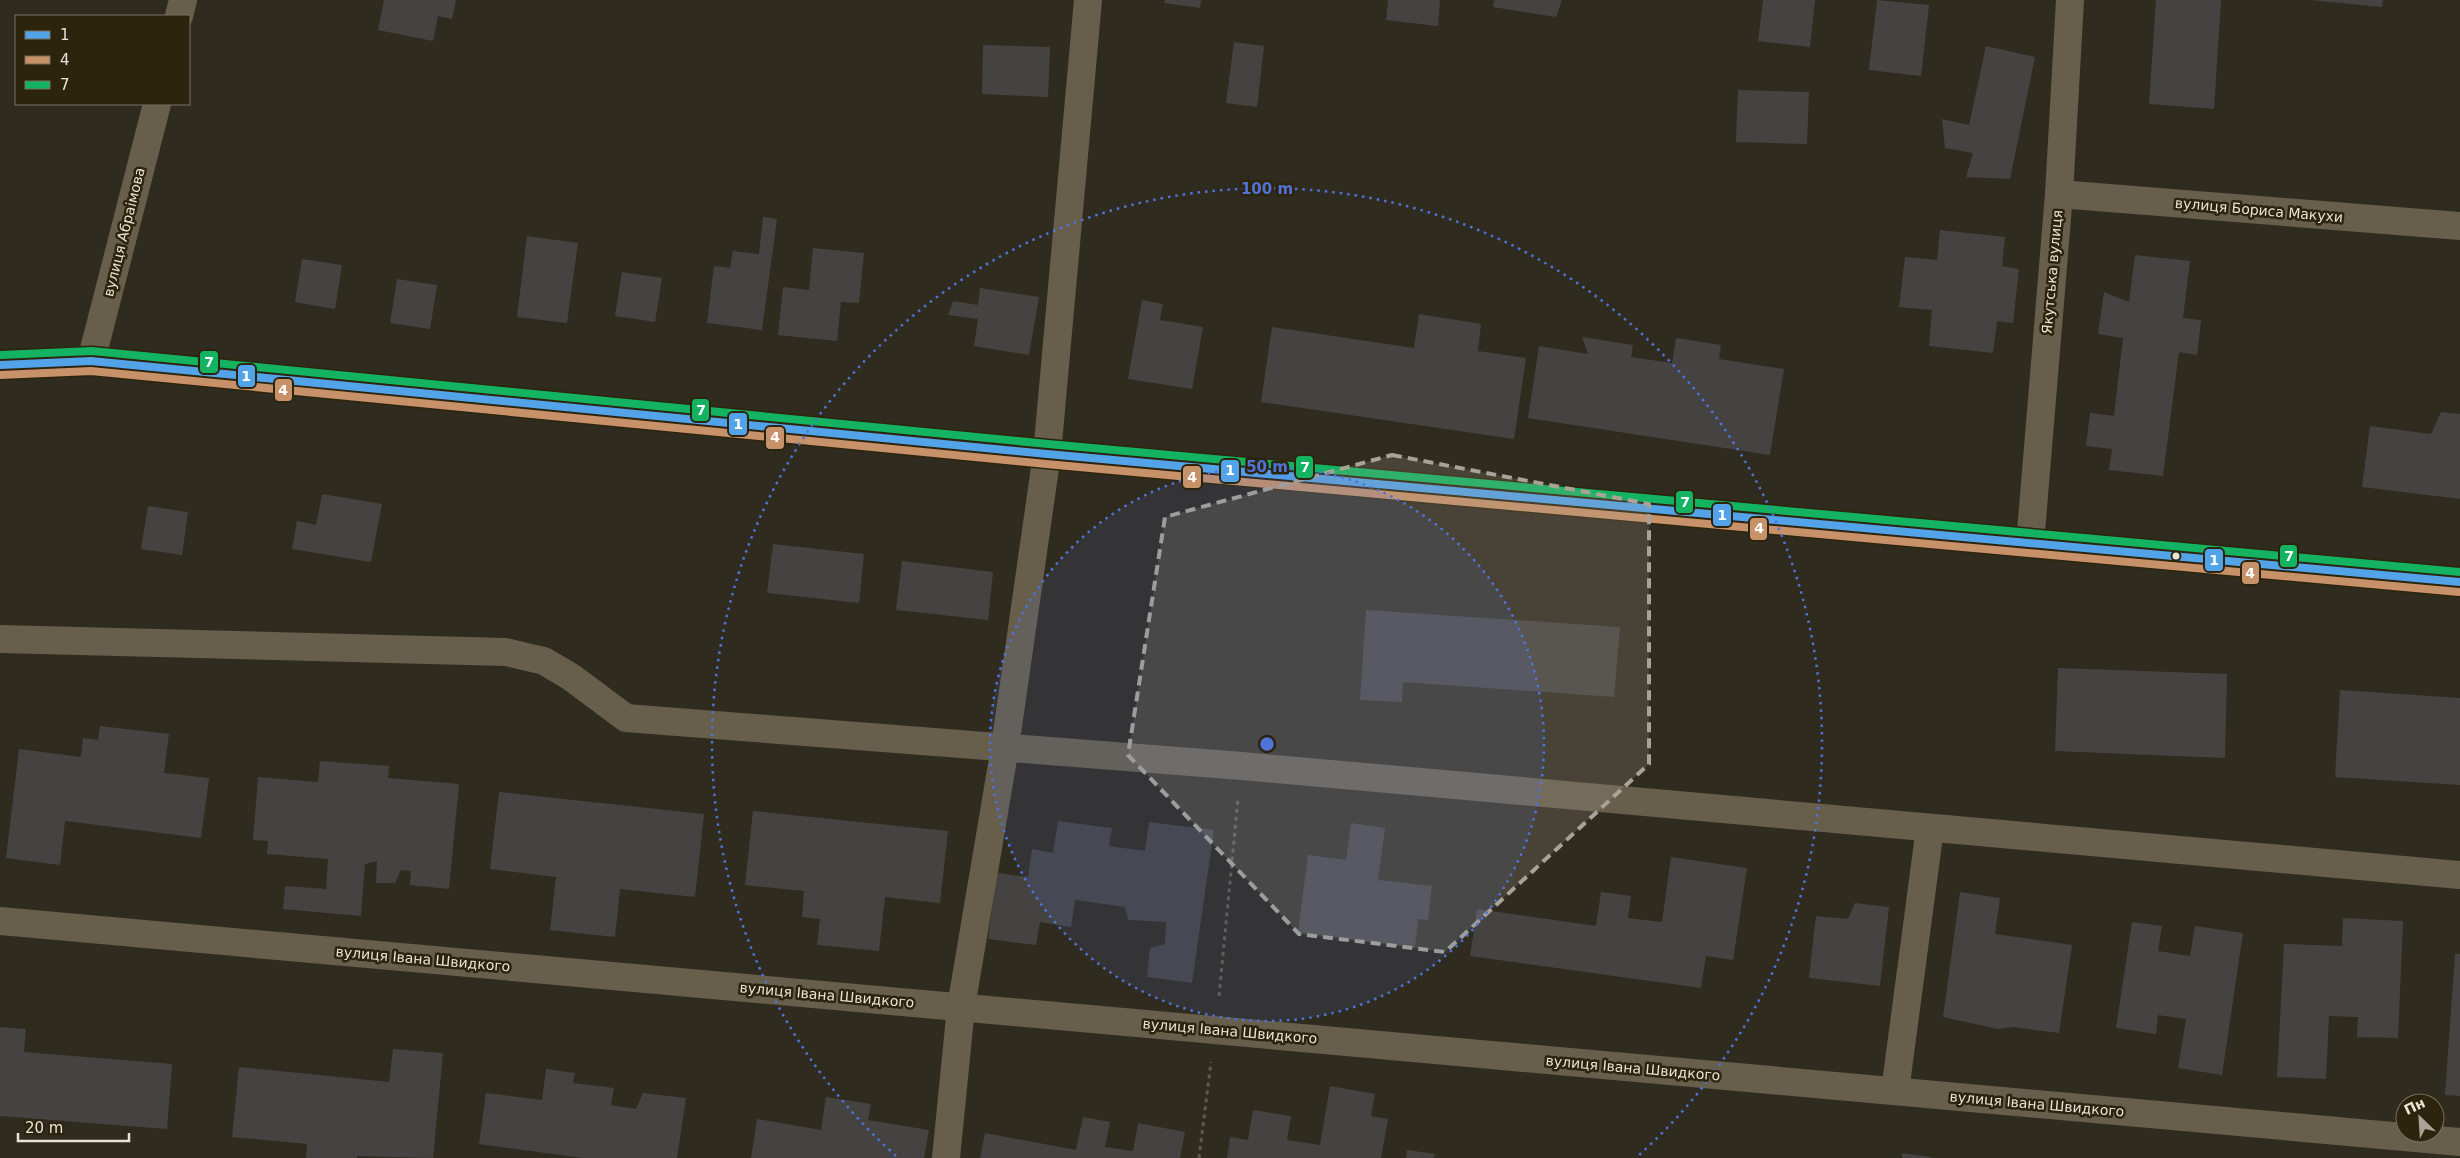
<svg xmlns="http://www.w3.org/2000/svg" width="2460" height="1158" viewBox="0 0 2460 1158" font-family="'DejaVu Sans',sans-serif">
<rect width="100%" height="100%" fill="#302b1f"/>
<g fill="#454342">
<path d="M384,0h72l-4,19 -14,-3 -5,25 -55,-11z"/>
<path d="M1165,0h36l-1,8 -36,-5z"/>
<path d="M1388,0h52l-2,26 -52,-6z"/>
<path d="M1494,0h68l-6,17 -63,-10z"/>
<path d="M1763,0h52l-5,47 -52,-6z"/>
<path d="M1877,0l52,5 -8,71 -52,-6z"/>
<path d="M2156,0h65l-7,109 -65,-5z"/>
<path d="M2310,0h73l-1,7z"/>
<path d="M1234,42l30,4 -7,61 -31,-4z"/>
<path d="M983,45l67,2 -2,50 -66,-3z"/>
<path d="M1986,46l49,11 -25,122 -44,-2 7,-24 -28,-5 -3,-29 27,6z"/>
<path d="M1738,90l71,2 -2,52 -71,-2z"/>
<path d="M763,217l14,2 -15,111 -55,-7 7,-57 16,2 3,-17 26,3z"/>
<path d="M1940,230l65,7 -3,29 17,3 -6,54 -16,-2 -4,32 -64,-7 3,-36 -33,-3 6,-50 32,3z"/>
<path d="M527,236l51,7 -11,80 -50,-6z"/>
<path d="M813,248l51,5 -5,50 -18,-1 -4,39 -59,-6 5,-48 26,3z"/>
<path d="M2135,255l55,6 -7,57 18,2 -4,35 -18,-3 -16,124 -54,-6 3,-21 -26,-3 4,-33 24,3 9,-78 -25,-4 6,-42 25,10z"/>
<path d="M302,259l40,6 -7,44 -40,-7z"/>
<path d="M622,272l40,6 -7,44 -40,-6z"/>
<path d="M397,279l40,6 -7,44 -40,-6z"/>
<path d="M980,288l59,9 -10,58 -55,-9 4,-27 -30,-4 5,-14 25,4z"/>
<path d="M1142,300l21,4 -3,16 43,7 -11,62 -64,-10z"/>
<path d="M1419,314l62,10 -3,27 48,7 -12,81 -253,-37 11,-75 142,21z"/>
<path d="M1582,337l51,8 -2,12 41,6 4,-25 45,7 -2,14 65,10 -14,86 -242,-37 11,-72 49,8z"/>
<path d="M2441,412l19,2v85l-98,-12 8,-61 61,8z"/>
<path d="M322,494l60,10 -11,58 -79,-13 5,-28 19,4z"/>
<path d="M148,506l40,6 -6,43 -41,-6z"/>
<path d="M773,544l91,10 -5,49 -92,-10z"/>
<path d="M902,561l91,11 -5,48 -92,-10z"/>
<path d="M1366,610l254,17 -6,70 -211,-15 -1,20 -42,-2z"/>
<path d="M2058,668l169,6 -2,84 -170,-7z"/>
<path d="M2340,690l120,8v87l-125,-8z"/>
<path d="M100,726l69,8 -5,39 45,5 -8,60 -136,-17 -5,44 -54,-7 13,-109 62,8 2,-19 15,2z"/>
<path d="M320,761l69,5 -1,12 71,6 -10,105 -39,-4 1,-14 -10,-1 -6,13h-19l1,-22 -12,3 -4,52 -78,-7 2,-23 41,3 2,-30 -61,-5 1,-13 -15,-1 5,-63 60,5z"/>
<path d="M499,792l205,22 -9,83 -75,-8 -5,48 -65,-7 6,-53 -66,-8z"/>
<path d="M753,811l195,20 -8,72 -55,-6 -6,54 -62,-6 3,-26 -18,-2 2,-26 -59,-6z"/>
<path d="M1058,821l54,7 -3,18 36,5 4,-29 65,8 -22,153 -45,-6 3,-29 15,-4 1,-22 -38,-2 -3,-13 -50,-7 -4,27 -31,-5 -4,23 -48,-6 9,-66 31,4 4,-28 21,4z"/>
<path d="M1351,823l34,5 -7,52 54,6 -4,34 -10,-1 -3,28 -117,-15 10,-77 38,5z"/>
<path d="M1671,857l76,11 -14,92 -27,-4 -5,32 -231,-32 7,-47 119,17 5,-34 30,4 -3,22 34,4z"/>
<path d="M1960,892l40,6 -5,36 77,11 -13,88 -45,-6 -16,2 -55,-12z"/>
<path d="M1855,903l34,4 -9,79 -71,-8 7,-62 32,3z"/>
<path d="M2343,918l60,3 -5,117 -41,-1 1,-20 -29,-1 -3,63 -49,-2 7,-133 58,2z"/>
<path d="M2132,922l30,4 -4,25 32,5 5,-30 48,7 -21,142 -44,-7 8,-49 -28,-4 -2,19 -40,-6z"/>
<path d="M2455,954h5v142l-15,-1z"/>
<path d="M0,1027l26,2 -2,23 148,12 -5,65 -167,-13z"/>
<path d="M393,1049l50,4 -10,105 -76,-2v2h-51l1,-14 -75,-7 7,-70 150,15z"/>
<path d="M546,1069l29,4 -2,10 41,5 -3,17 25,4 7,-16 43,5 -9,60h-94l-104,-14 7,-51 56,7z"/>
<path d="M1330,1086l45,8 -4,22 17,3 -7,39h-154l3,-21 18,3 5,-30 38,6 -4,24 33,5z"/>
<path d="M826,1097l45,7 -3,16 61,10 -5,28h-173l6,-39 64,11z"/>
<path d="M1083,1117l27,5 -5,25 28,4 5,-28 47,9 -5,26h-200l5,-25 91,17z"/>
<path d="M1407,1150l28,4 -1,4h-28z"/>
<path d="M1902,1153l29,4v1h-29z"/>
</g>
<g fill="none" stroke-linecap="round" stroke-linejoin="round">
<g stroke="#615a4c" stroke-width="3" stroke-dasharray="4 4" stroke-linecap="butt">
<path d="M1219,996l19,-197"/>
<path d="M1199,1158l12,-96"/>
</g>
<g stroke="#675e4b" stroke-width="28">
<path d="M179,16l4,-16"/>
<path d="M2059,194l401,32"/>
<path d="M91,361l66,-257"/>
<path d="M2030,544l29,-350 11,-194"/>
<path d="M0,639l506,13 38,9 27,16 55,41 616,48 1218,109"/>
<path d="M0,921l2460,221"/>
<path d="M1895,1091l35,-263"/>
<path d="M946,1158l15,-151 44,-260 42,-293 41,-454"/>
</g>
<path stroke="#695b44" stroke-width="28" d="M0,365l91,-4 956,93 1413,128"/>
<defs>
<path id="bus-1" d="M0,365l91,-4 956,93 1413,128"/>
<path id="bus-2" d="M0,375l91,-4 955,93 1413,128"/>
<path id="bus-3" d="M0,355l92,-4 956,93 1412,128"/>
</defs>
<use href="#bus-1" stroke="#2d240e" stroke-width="11"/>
<use href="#bus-2" stroke="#2d240e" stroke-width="11"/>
<use href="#bus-3" stroke="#2d240e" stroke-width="11"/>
<use href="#bus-1" stroke="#53a3e8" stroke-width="8"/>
<use href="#bus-2" stroke="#c7916a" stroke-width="8"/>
<use href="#bus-3" stroke="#13b361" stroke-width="8"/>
</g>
<path fill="#a8a396" fill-opacity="0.2" stroke="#a8a396" stroke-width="4" stroke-dasharray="10 6" stroke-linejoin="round" d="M1392,455l257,49v260l-204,188 -146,-18 -171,-179 37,-238z"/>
<circle cx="1267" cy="744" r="277" fill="#5073d8" fill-opacity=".12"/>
<g fill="none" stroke="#5073d8" stroke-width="2.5" stroke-dasharray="2.5 5">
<circle cx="1267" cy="744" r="277"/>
<path d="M896 1156A555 555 0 1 1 1638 1156"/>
</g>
<circle fill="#e9e3d6" stroke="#2d240e" stroke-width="2" cx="2176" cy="556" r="4.5"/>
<g text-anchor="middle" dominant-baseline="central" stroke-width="5" stroke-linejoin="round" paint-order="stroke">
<g font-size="14" fill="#e9e3d6" stroke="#2d240e">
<text transform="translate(2259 210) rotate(5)">вулиця Бориса Макухи</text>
<text transform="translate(124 232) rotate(-76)">вулиця Абраімова</text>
<text transform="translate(2052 272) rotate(-85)">Якутська вулиця</text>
<text transform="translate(423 959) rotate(5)">вулиця Івана Швидкого</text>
<text transform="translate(827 995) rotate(5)">вулиця Івана Швидкого</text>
<text transform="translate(1230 1031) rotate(5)">вулиця Івана Швидкого</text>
<text transform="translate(1633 1068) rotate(5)">вулиця Івана Швидкого</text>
<text transform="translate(2037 1104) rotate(5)">вулиця Івана Швидкого</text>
</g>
</g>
<circle cx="1267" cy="744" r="8" fill="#5073d8" stroke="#2d240e" stroke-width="2.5"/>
<g font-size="15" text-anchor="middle" font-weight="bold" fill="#5073d8" stroke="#2d240e" stroke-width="5" stroke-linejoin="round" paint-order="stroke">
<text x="1267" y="194">100 m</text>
<text x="1267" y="472">50 m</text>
</g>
<g stroke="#2d240e" stroke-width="2">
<rect x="199" y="350" width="20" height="24" rx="5" fill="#13b361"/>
<rect x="237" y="364" width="19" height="24" rx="5" fill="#53a3e8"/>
<rect x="274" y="378" width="19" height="24" rx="5" fill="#c7916a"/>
<rect x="691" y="398" width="19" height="24" rx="5" fill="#13b361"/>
<rect x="728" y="412" width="20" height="24" rx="5" fill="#53a3e8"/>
<rect x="765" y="426" width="20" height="24" rx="5" fill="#c7916a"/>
<rect x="1295" y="455" width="19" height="24" rx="5" fill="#13b361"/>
<rect x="1220" y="459" width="20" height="24" rx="5" fill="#53a3e8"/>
<rect x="1182" y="465" width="20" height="24" rx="5" fill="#c7916a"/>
<rect x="1675" y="490" width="19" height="24" rx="5" fill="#13b361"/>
<rect x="1712" y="503" width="20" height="24" rx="5" fill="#53a3e8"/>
<rect x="1749" y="517" width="19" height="24" rx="5" fill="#c7916a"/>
<rect x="2279" y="544" width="19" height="24" rx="5" fill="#13b361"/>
<rect x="2204" y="548" width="20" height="24" rx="5" fill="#53a3e8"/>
<rect x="2241" y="561" width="19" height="24" rx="5" fill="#c7916a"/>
</g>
<g font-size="14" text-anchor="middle" font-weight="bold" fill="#fff">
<text x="209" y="367">7</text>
<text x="246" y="381">1</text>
<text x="283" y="395">4</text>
<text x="701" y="415">7</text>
<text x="738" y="429">1</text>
<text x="775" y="442">4</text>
<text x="1305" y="472">7</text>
<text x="1230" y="475">1</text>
<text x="1192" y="482">4</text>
<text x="1685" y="507">7</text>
<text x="1722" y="520">1</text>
<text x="1759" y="533">4</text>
<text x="2289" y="561">7</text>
<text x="2214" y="565">1</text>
<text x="2250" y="578">4</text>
</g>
<rect x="15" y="15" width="175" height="90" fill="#2d240e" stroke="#78705e"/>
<rect x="25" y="31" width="25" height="8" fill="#53a3e8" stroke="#78705e"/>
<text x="60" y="40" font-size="15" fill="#e9e3d6">1</text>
<rect x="25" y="56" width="25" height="8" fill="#c7916a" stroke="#78705e"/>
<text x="60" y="65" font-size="15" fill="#e9e3d6">4</text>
<rect x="25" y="81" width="25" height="8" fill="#13b361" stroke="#78705e"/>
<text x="60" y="90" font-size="15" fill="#e9e3d6">7</text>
<g transform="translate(2420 1118) rotate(335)"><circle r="24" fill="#2d240e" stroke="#78705e"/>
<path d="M0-4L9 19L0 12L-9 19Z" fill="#a8a396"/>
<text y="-8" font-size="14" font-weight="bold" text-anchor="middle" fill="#e9e3d6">Пн</text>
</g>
<path d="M18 1133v8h111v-8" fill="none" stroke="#e9e3d6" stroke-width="2.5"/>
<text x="25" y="1133" font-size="15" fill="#e9e3d6" stroke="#2d240e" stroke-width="4" paint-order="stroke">20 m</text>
</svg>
